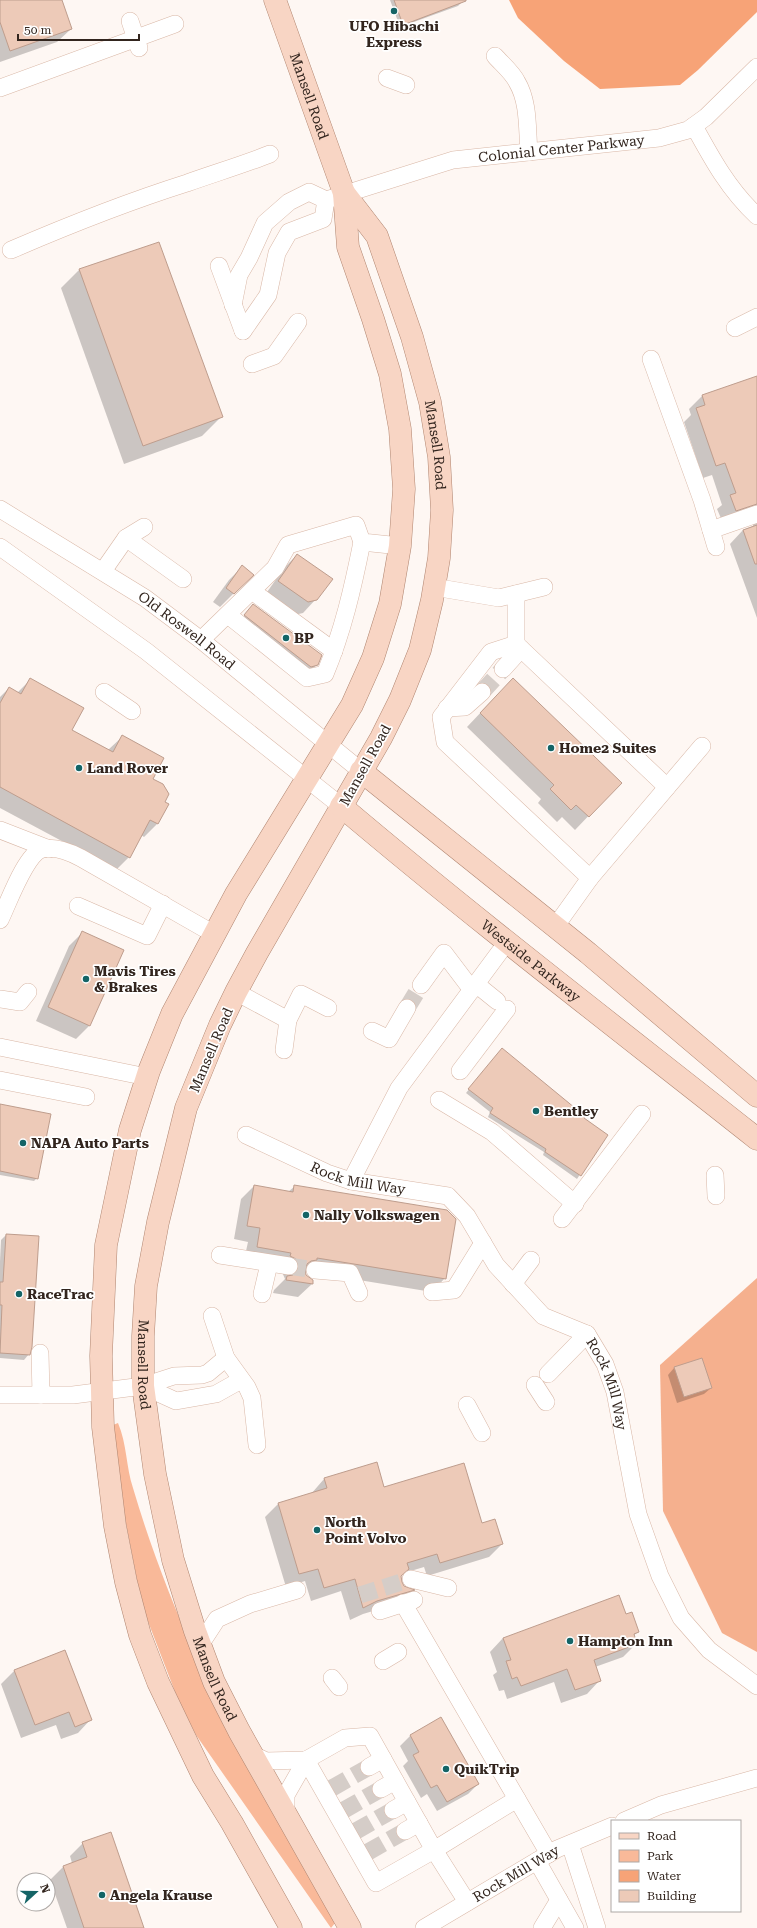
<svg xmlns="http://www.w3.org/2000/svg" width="757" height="1928" viewBox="0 0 757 1928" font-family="'Roboto Serif',serif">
<rect width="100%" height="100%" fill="#fef7f3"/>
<path fill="#f9b999" d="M118,1423c9,21 8,44 15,65 17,58 39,114 63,169l139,266 -4,5 -135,-193 -17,-33 -37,-96 -22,-113 -7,-68z"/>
<path fill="#f5b08e" d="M757,1278v374l-35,-19 -59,-122 -3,-146z"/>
<path fill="#f7a377" d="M509,0h248v12l-59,58 -18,15 -80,4 -36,-28 -46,-43z"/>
<g fill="#0003">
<path d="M0,0h61l10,29 -14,13 -57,20z"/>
<path d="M390,0h70l1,3 -3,3 -58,21z"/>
<path d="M80,269l141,148 -19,19 -78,28 -63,-176z"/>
<path d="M757,377v241l-27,-74 13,-14 10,-4v-2l-30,-1 -6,-14 5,-4 -10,-30 -9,3 -19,-56 7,-7 -2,-6 13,-13z"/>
<path d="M297,555l19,44 -13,14 -9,2 -29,-20 19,-27z"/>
<path d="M242,567l10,8 -32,32 -7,-5 16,-22z"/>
<path d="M253,605l64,60 -4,3 -5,1 -66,-51z"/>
<path d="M30,680l41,50 37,20 14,-13 29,42 6,45 -13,13 -3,-2 -12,22 -13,13 -116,-62v-111l9,-9 8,5z"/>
<path d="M500,692l120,91 -45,47 -13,-13 -5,5 -19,-19 3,-4 -74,-72z"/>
<path d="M83,932l6,94 -13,13 -40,-18 33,-75z"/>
<path d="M499,1052l107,83 -29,44 -34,-24 1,-3 -56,-35 2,-5 -24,-19z"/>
<path d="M0,1105l37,73 -3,3 -34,-6z"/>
<path d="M254,1186l34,6 7,-6 150,92 -13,14 -128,-21 1,4 7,9 -14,13 -25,-4 1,-3 11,-11 -3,-7 -38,-12 4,-18 -14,-3 7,-40z"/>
<path d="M6,1235l23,119 -5,6 -24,-2v-97l1,-21z"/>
<path d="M674,1368l37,20 -7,6 -27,9 -9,-28z"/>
<path d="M324,1479l60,9 97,36 21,20 -13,13 -62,19 -3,-9 -20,6 -4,3 1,6 3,5 9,4 -13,12 -37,11 -13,6 -9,-29 -30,10 -6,-20 -19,6 -21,-70 13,-13 33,-10z"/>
<path d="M625,1615l13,17 -5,4 3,8 -13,13 -28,10 5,13 -13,14 -26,9 -7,-21 -47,17 -3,-9 -5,1 -6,-16 4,-3 -7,-20 13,-14z"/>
<path d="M65,1651l26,68 -13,14 -17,6 -5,-14 -35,13 -20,-54 13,-13z"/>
<path d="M441,1718l37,66 -10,10 -31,17 -10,-17 -6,4 -18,-32 5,-5 -8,-15 10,-10z"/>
<path d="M83,1843l60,85h-76l-17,-48 13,-13 9,-4 -2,-7z"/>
</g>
<g fill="#edcab8" stroke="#be9d8d">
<path d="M0,0h62l10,29 -62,22 -10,-29z"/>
<path d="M394,0h72v1l-63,24z"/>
<path d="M159,242l64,175 -80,29 -64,-177z"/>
<path d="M757,376v128l-21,7 -6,-16 6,-2 -11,-30 -9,3 -20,-58 9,-3 -3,-10z"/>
<path d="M757,525v39h-2l-12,-34z"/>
<path d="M297,554l36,25 -16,21 -9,2 -30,-21z"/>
<path d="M242,565l12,10 -20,19 -8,-6z"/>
<path d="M253,604l69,51 -4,10 -7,2 -67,-52z"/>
<path d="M30,678l54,30 -12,22 41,22 9,-17 42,23 -11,21 10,5 6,10 -4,8 4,2 -11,20 -8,-4 -20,38 -130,-71v-84l9,-16 12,7z"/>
<path d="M513,678l109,105 -33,34 -13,-12 -5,5 -21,-21 4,-4 -74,-72z"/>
<path d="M82,931l42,19 -34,76 -42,-19z"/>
<path d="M502,1048l73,60 1,-1 10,9 -2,2 24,17 -27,41 -36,-24 1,-3 -56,-36 3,-5 -25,-19z"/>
<path d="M0,1104l51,10 -13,65 -38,-8z"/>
<path d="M254,1185l39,7 1,-7 153,25 9,9 -10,60 -129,-21v2l-6,1 -4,3 -2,5 1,6 7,5v4l-27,-4 1,-4 6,-1 6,-7 -3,-9 -6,-3 1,-3 -34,-6 3,-19 -13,-2z"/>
<path d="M6,1234l33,2 -7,111 -2,8 -30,-2 2,-48h-2v-23h3z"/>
<path d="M702,1358l10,30 -28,9 -10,-30z"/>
<path d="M377,1462l7,25 80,-24 18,60 13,-4 8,25 -63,19 -3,-9 -30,9 2,6 -8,7 1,6 2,4 11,4 -38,11 -14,7 -8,-29 -31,9 -6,-19 -19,5 -21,-71 49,-15 -3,-10z"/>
<path d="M619,1595l7,19 6,-2 7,20 -5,2 3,10 -43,16 7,21 -26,9 -8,-21 -46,17 -4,-9 -5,2 -6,-18 5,-1 -8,-22z"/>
<path d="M65,1650l27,70 -17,7 -6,-15 -34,13 -21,-55z"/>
<path d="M441,1717l38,67 -32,18 -10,-17 -6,3 -18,-33 6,-3 -9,-17z"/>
<path d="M111,1832l33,96h-60l-21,-62 24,-9 -5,-15z"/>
</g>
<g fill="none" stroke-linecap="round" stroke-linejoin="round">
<g stroke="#d5cdc8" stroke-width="17" stroke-dasharray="17 8" stroke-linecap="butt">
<path d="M482,692l21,-23"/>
<path d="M407,1008l14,-23"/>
<path d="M289,1266l26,4"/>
<path d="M360,1595l51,-16"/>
<path d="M332,1788l37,-21"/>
<path d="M344,1810l37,-21"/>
<path d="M356,1831l37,-21"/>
<path d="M368,1852l37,-21"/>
</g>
<defs>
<g id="minor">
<path d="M130,21l9,27"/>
<path d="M495,56c7,8 17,16 22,26 12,20 10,47 12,70"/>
<path d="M387,78l19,7"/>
<path d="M0,88l175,-64"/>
<path d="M694,126c18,33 35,64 63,90"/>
<path d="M11,250c58,-25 116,-48 176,-67 28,-10 55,-18 83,-29"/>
<path d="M219,266l24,65"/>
<path id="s1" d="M233,305l6,-30 10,-17 16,-35 24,-21 20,-10 17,8 127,-40 206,-22 29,-8 18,-13 51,-50"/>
<path d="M735,328l22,-11"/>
<path d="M243,331l25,-36 9,-42 12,-21 34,-13 3,-19"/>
<path d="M651,359l51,141 14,47"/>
<path d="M252,364l22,-8 24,-34"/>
<path id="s2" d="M0,509l145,89 56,42 160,131"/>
<path d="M711,530l46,-16"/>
<path d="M126,538l57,41"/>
<path d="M0,547l146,104 195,155"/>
<path d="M103,571l23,-33 18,-11"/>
<path d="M434,587l65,11 45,-11"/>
<path d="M252,591l82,60"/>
<path d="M516,594v50l-25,8 -50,65 4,25 145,136 -35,49"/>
<path d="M228,615l79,63 18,-4c18,-43 28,-87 37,-132"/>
<path d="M201,640l74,-72 13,-23 68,-20 6,17 38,4"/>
<path d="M516,644l151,143"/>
<path d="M503,669l18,-20"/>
<path d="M104,692l28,19"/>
<path d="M447,708l18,-1 17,-15"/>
<path d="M0,830l49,19"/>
<path d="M590,878l112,-132"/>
<path d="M78,906l69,30 16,-32"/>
<path d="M0,920c8,-16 25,-65 42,-71 13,-3 28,3 39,9l133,76"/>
<path d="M476,984l21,17"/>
<path d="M421,985l23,-32 28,37"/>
<path d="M236,992l52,28"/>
<path d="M0,999l20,3 8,-10"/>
<path d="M372,1031l17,8 18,-31"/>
<path d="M0,1047l147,30"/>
<path d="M284,1050l4,-30 13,-26 27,14"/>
<path d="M460,1071l47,-62"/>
<path d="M0,1080l86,17"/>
<path d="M439,1100l53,32 83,72"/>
<path id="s3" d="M246,1135l81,38 24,8 97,15 19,20 29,49 47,51 44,18 18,30 10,28 23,122 22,62 21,42 28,32 48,36"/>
<path d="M715,1175l1,21"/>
<path d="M351,1181l48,-93 108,-146"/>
<path d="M562,1219l80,-105"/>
<path d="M220,1255l69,11"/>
<path d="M315,1270l35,3 9,20"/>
<path d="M513,1284l18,-24"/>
<path d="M432,1292l22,-2 29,-47"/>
<path d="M262,1294l7,-30"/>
<path d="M212,1316l14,42 21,29 5,11 5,47"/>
<path d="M40,1353l1,42"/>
<path d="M548,1374l39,-40"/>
<path d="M535,1385l11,17"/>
<path d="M143,1386l33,15 40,-7 25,-14"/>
<path d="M0,1395h73l70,-9 31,-10 28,-1 6,-2 18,-15"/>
<path d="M467,1405l15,28"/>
<path d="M411,1579l37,9"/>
<path d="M403,1603l146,251"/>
<path d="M380,1611l34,-11"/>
<path d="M200,1645l17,-26 33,-15 47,-14"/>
<path d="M383,1661l15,-9"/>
<path d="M332,1678l7,9"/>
<path d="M251,1754l15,7 40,-1"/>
<path d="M306,1760l70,123 58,-33 33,52"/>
<path d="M369,1767l14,-8"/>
<path d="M381,1789l14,-8"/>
<path d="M393,1810l14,-8"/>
<path d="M286,1815v-20l20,-35 39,-22 25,-2 64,114 83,-51"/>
<path d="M624,1821l37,-16 96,-27"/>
<path d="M405,1831l14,-8"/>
<path d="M570,1844l27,84"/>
<path d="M537,1861l38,67"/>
<path id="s4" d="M424,1928l133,-79 55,-23"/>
<path d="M542,1928l17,-28"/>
</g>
<g id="major">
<path id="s5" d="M275,0l69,193 4,54 25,72 17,55 10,55 4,60 -4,57 -10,58 -17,54 -21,47 -116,189 -64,120 -23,57 -19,59 -24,115 -5,111 2,71 12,99 11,56 14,53 18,47 45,94 29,47 59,105"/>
<path id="s6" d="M344,193l33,43 35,101 18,65 9,55 3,53 -3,48 -7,42 -12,50 -20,50 -19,38 -124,215 -21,39 -16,33 -34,83 -28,114 -12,64 -3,50v50l12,88 18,86 22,71 19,51 25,49 111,197"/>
<path d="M361,771l227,182 169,143"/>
<path id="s7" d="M341,806c136,115 277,223 416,333"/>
</g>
</defs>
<use href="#minor" stroke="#d9b7a6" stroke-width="18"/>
<use href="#major" stroke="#b08570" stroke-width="23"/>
<use href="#minor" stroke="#fff" stroke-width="17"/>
<use href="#major" stroke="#f8d5c4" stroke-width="22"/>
</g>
<g fill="#146466" stroke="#fff" stroke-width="1.5">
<circle cx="394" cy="11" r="4"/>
<circle cx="286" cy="638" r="4"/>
<circle cx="551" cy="748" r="4"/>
<circle cx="79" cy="768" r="4"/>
<circle cx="86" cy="979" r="4"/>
<circle cx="536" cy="1111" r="4"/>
<circle cx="23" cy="1143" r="4"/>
<circle cx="306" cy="1215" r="4"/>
<circle cx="19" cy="1294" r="4"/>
<circle cx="317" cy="1530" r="4"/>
<circle cx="570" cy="1641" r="4"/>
<circle cx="446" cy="1769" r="4"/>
<circle cx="102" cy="1895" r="4"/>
</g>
<g text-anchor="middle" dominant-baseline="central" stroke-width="3.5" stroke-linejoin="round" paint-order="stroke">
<g font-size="14" font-weight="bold" fill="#32251e" stroke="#fff" text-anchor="start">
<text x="394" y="26" text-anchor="middle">UFO Hibachi<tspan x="394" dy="16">Express</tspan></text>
<text x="294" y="638">BP</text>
<text x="559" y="748">Home2 Suites</text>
<text x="87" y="768">Land Rover</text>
<text x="94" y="971">Mavis Tires<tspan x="94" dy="16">&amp; Brakes</tspan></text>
<text x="544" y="1111">Bentley</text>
<text x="31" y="1143">NAPA Auto Parts</text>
<text x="314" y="1215">Nally Volkswagen</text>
<text x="27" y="1294">RaceTrac</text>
<text x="325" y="1522">North<tspan x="325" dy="16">Point Volvo</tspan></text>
<text x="578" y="1641">Hampton Inn</text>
<text x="454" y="1769">QuikTrip</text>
<text x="110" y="1895">Angela Krause</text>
</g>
<g font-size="14" fill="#32251e" stroke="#fff">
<text stroke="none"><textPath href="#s5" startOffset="102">Mansell Road</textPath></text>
<text stroke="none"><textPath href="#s1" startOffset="404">Colonial Center Parkway</textPath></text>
<text stroke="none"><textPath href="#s6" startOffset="272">Mansell Road</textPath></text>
<text stroke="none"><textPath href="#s2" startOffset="223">Old Roswell Road</textPath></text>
<text transform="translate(365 765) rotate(-61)">Mansell Road</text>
<text stroke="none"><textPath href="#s7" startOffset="245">Westside Parkway</textPath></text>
<text transform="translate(211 1050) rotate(-67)">Mansell Road</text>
<text stroke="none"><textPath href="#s3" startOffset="121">Rock Mill Way</textPath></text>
<text stroke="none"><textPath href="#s6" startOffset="1256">Mansell Road</textPath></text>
<text stroke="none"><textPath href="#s3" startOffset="469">Rock Mill Way</textPath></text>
<text stroke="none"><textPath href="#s6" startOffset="1580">Mansell Road</textPath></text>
<text stroke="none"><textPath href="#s4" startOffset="107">Rock Mill Way</textPath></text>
</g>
</g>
<rect x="611" y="1820" width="130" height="92" fill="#ffffff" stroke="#ada8a5"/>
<rect x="619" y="1833" width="20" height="6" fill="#f8d5c4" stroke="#ada8a5"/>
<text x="647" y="1840" font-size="12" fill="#32251e">Road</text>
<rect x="619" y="1850" width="20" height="12" fill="#f9b999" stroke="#ada8a5"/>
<text x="647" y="1860" font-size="12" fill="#32251e">Park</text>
<rect x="619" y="1870" width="20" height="12" fill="#f7a377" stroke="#ada8a5"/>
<text x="647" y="1880" font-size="12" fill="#32251e">Water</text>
<rect x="619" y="1890" width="20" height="12" fill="#edcab8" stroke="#ada8a5"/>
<text x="647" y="1900" font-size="12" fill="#32251e">Building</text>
<g transform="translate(36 1892) rotate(69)"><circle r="19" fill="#ffffff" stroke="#ada8a5"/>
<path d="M0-3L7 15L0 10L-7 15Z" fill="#146466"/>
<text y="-6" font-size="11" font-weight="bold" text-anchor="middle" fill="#32251e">N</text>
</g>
<path d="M18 34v6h121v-6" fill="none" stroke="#32251e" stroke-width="2"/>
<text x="24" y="34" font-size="12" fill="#32251e" stroke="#ffffff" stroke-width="3" paint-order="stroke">50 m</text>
</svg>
